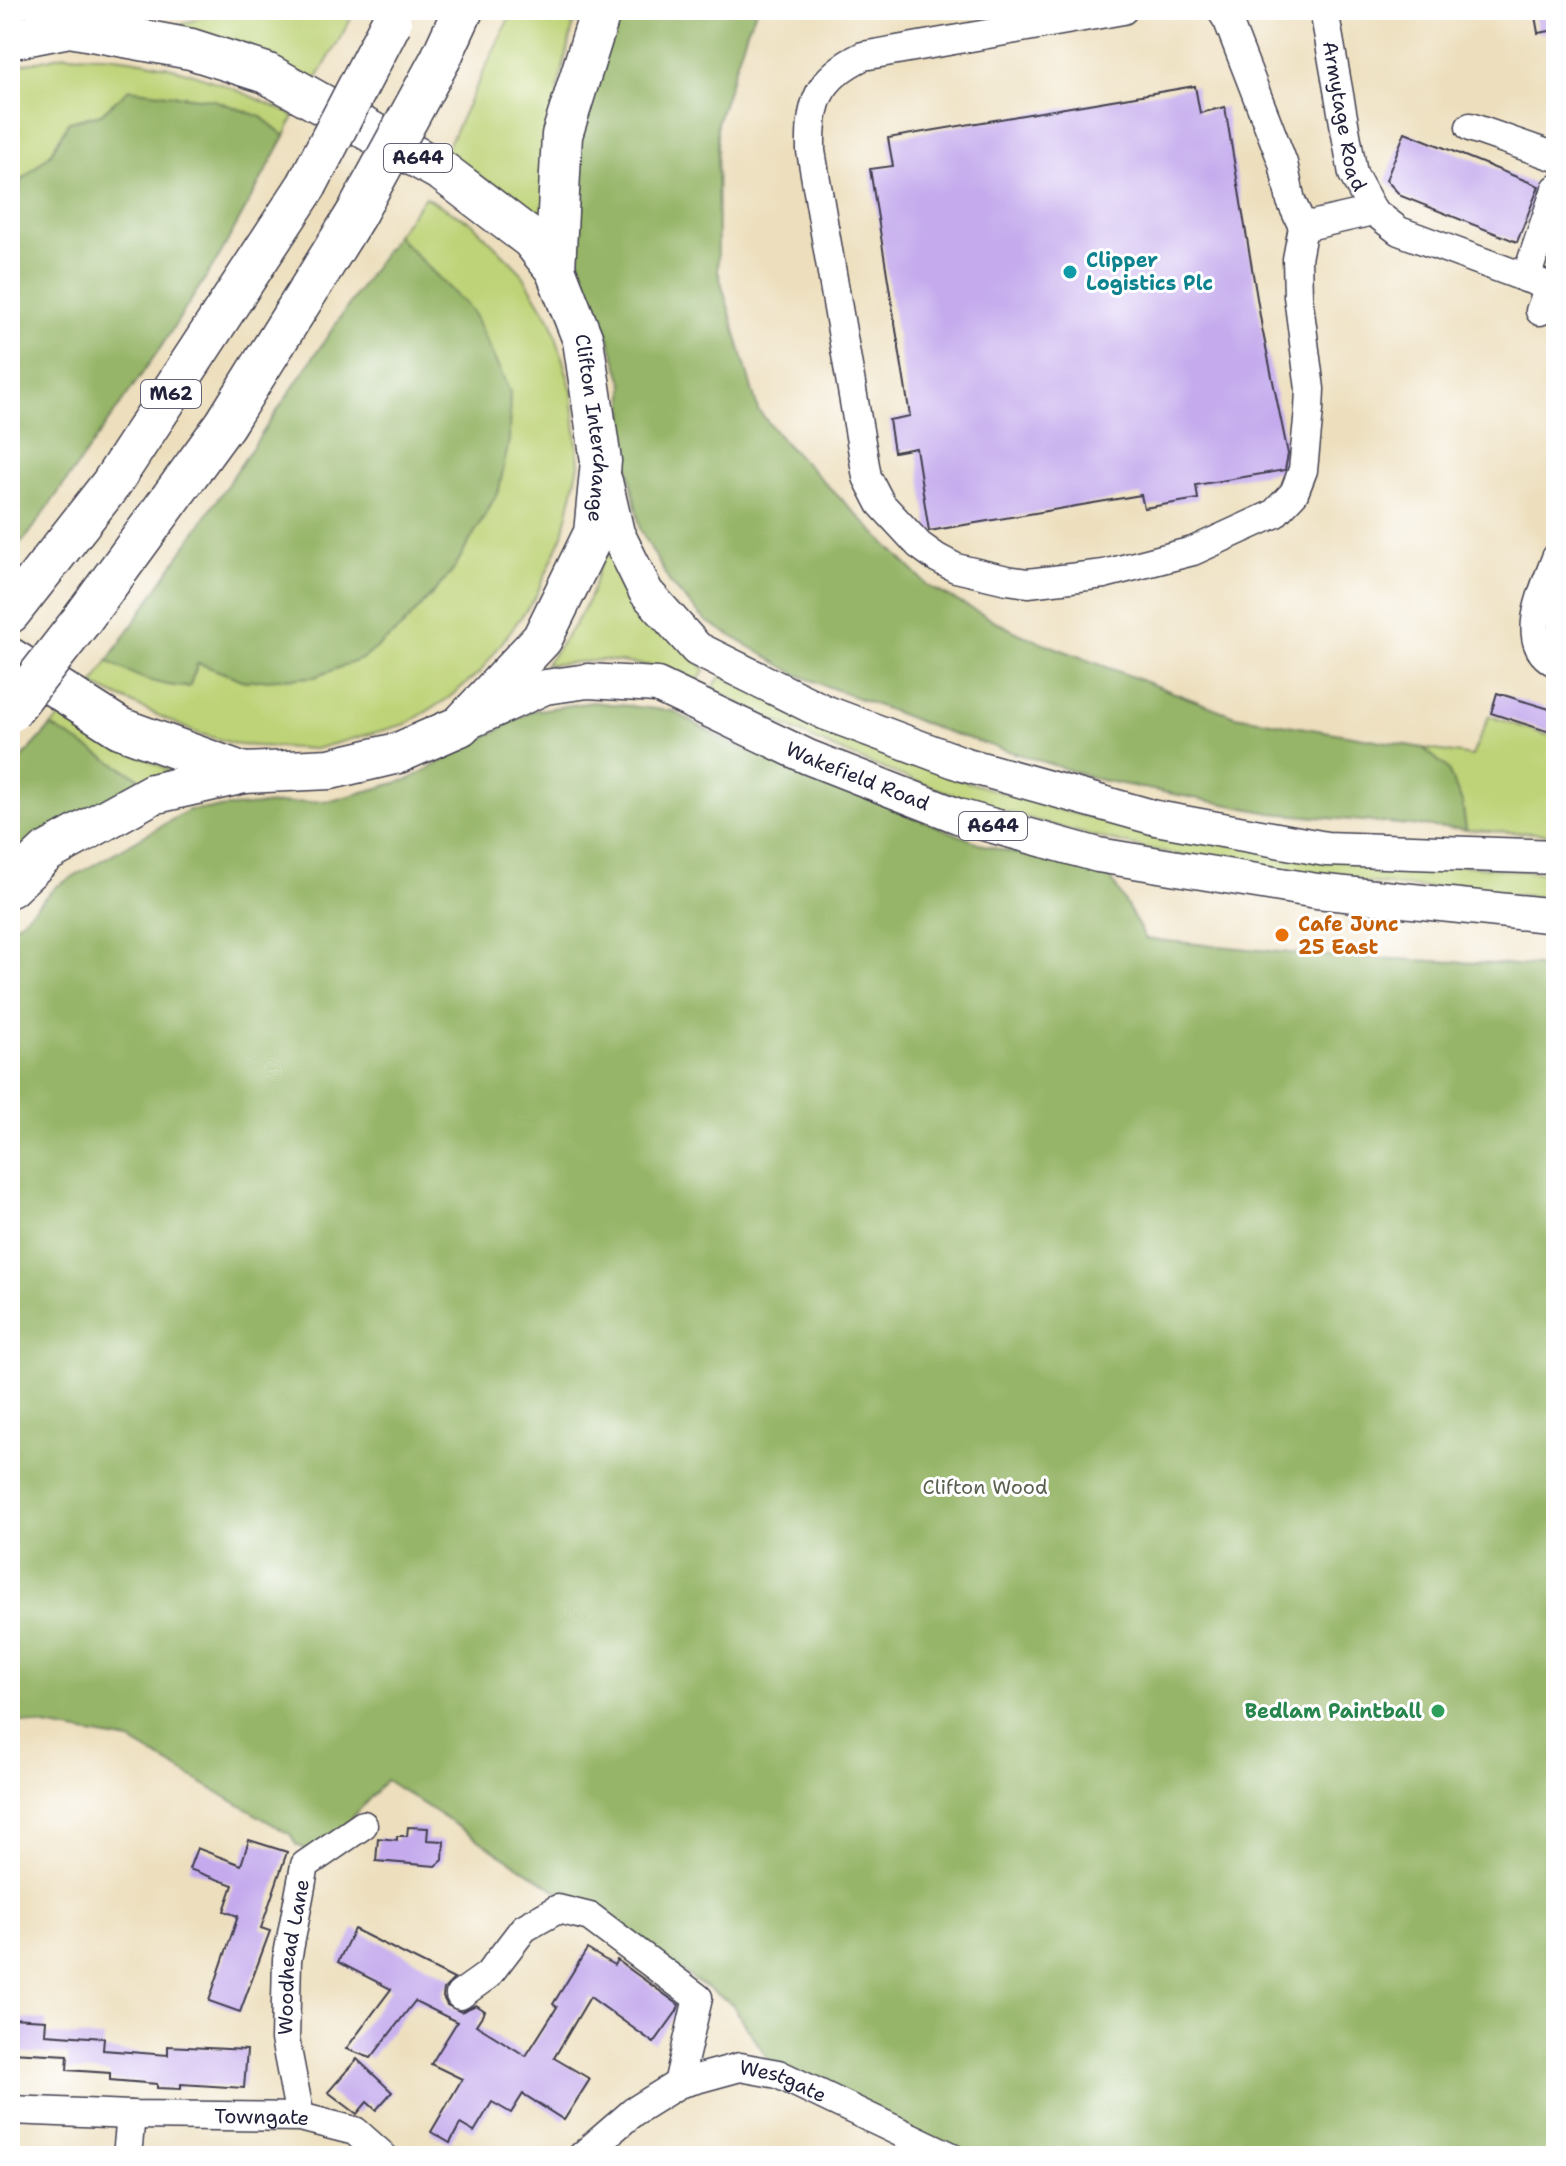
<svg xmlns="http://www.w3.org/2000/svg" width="1566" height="2166" viewBox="0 0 1566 2166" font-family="'Shantell Sans',sans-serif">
<rect width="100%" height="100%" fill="#fff"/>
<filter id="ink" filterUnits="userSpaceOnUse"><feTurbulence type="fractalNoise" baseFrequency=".0125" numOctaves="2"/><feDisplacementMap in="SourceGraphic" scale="16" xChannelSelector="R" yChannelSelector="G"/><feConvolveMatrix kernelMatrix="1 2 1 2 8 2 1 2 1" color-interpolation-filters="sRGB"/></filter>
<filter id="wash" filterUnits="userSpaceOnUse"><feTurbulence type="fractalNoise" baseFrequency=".006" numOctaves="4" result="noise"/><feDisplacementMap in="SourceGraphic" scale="32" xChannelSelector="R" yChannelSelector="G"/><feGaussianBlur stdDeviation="1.8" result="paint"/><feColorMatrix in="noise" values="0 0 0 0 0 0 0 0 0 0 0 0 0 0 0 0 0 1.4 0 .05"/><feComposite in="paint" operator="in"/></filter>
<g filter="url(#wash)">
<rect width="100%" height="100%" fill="#eddfbd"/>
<g fill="#bed377" stroke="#707a59" stroke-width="2">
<path d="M223,10h133l-41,72 -138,-56z"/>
<path d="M513,10h64l-19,78 -15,143c-30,-31 -61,-56 -98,-79z"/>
<path d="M65,55c16,1 33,0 49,2 63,6 124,32 180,59l-9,20 -24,-19 -132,-27 -28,24 -32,8 -18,31 -32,31 -9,-8v-109z"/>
<path d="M425,197l47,26 49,49 31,51 20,68 7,74 -16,70 -28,63 -55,74 -33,27 -41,25 -91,25 -76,-4 -45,-13 -101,-47 15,-24c28,16 49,25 81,26l9,-24 47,18 157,-54 50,-55 47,-82 -27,-179 -76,-76z"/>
<path d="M608,553l97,117 -8,12 -43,-16 -51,-6 -58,5c17,-22 35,-45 46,-71 6,-14 6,-30 17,-41z"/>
<path d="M721,676l227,100 107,33 124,30 377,35v24c-86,-7 -173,-12 -259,-23 -201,-27 -407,-88 -585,-187z"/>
<path d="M63,715l107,56 -24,11 -95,-56z"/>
<path d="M1489,716l67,22v96l-90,-4 -4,-28 -15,-34 -24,-20 49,8z"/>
</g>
<g fill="#96b568" stroke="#5c6c52" stroke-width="2">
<path d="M616,10h141l-9,18 -31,95 1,148 40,139 27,33 143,143 92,48 215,82 188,32 24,20 15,34 4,28 -195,-17 -170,-33 -160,-50 -143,-55 -92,-54 -36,-38 -30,-54 -16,-85v-59l-16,-49 -20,-46 -15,-53v-64l12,-72z"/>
<path d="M129,89l85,11 47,17 24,19 -65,119 -59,92 -132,187 -19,21v-379l9,7 32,-30 18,-31 32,-8z"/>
<path d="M396,235l76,76 38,81 -1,49 -10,49 -47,82 -50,55 -38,31 -49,19 -70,4 -47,-18 -9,24c-32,-1 -53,-10 -81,-26z"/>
<path d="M593,702l80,9 53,30 260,105 124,30 36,63 165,16 245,12v1189h-606l-172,-82 -46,-70 -346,-224 -67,75 -23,-10 -5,-10 -161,-94 -120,-21v-789l47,-45 132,-76 146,-10 75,-21 122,-68z"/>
<path d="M51,726l95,56 -136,88v-98z"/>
</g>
<g id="blocks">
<g fill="#c5abed">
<path d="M1534,10h22v20l-18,3z"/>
<path d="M1195,86l5,27 25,-6 37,221 26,126 -3,16 -89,15 2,14 -54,9 -3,-13 -212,36 -13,-83 -22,4 -5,-32 21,-4 -40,-247 23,-3 -5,-28z"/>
<path d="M1405,132l134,54 -22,56 -116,-46 -15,-16z"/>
<path d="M1497,693l59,18v23l-65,-21z"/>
<path d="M408,1827l20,1 -1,12 17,1 -1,19 -7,6 -60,-5 2,-23 19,2v-4h10z"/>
<path d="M249,1840l38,12 -26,76 9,3 -30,81 -31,-11 29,-85 -14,-5 9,-26 -44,-16 8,-21 44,17z"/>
<path d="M354,1929l100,50 -10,10 -1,8 4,8 14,7 15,-7 9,6 -9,14 50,31 31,-49 -4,-3 34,-55 27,16 3,-5 62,45 -2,6 -23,32 -64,-46 -36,61 36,21 -26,41 -41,-26 -12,19 -19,-11 -18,30 -14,-8 -10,19 -19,-11 31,-53 -31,-15 26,-42 -42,-21 -44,57 -25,-9 45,-60 -53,-27z"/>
<path d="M10,2018l36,2 -1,14 59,4 -1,12 65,5v-9l79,4 -3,38 -63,-4v5l-24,-1v-4l-47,-4v-7l-43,-3 1,-15 -58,-3z"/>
<path d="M357,2059l35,33 -16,18 -9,-8 -10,12 -29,-22z"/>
</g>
</g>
</g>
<g filter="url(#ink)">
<use href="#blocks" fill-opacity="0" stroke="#403e4e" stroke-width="2"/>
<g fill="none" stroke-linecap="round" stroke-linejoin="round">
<defs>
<g id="minor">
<path d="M1123,10l-260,46c-46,22 -53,48 -52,95l56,326 14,27 38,41 18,13 19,10 51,12 21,3 76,-9 89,-23 81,-37 20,-21 9,-23 6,-60 1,-21 -12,-93 -1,-37 6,-32 -12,-26 -8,-38 -55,-142 -7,-11"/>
<path id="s1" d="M1324,10l29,164 20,37 26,20 157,58"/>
<path d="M1470,127l86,30"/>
<path d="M1303,227l70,-16"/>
<path d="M1526,278l30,-89"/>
<path d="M1540,311l10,-25"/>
<path d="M1556,558c-11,31 -40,85 0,105"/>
<path d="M460,1995l28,-20 36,-47 34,-19 32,8 108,81 -20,86"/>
<path id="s2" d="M10,2110l121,5 169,2 55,14 28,25"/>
<path id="s3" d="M300,2117l-15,-78 2,-79 18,-95 58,-40"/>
<path d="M127,2156l4,-41"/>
<path id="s4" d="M582,2156l51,-44 45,-28 62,-17 38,7 172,82"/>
</g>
<g id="major">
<path d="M605,481l12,52 29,59 51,57 127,63 139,52 193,54 170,31 230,8"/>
<path id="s5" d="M466,723l79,-36 43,-6 69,4 151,72 150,59 140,39 219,36 239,25"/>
</g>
<g id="highway">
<path id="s6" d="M10,39l60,-12 121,22 75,24 177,99 88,67 24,30 28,71 18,121 -7,72 -52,106 -82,87 -62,27 -68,16 -86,4 -124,-45 -110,-70"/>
<path d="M441,58l22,-48"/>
<path d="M555,269l7,-134 39,-125"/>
<path d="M10,613l101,-129 196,-299"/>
<path d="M81,621l144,-197 131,-210"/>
<path d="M10,887l37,-35 105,-58 92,-21"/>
</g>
</defs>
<use href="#minor" stroke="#403e4e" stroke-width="31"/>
<use href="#major" stroke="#403e4e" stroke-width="37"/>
<use href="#highway" stroke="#403e4e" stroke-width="43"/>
<use href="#minor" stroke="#fff" stroke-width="28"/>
<use href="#major" stroke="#fff" stroke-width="34"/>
<use href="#highway" stroke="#fff" stroke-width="40"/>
<defs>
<g id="highway-bridge">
<path d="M307,185l84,-162"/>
<path d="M356,214l85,-156"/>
<path d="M10,712l71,-91"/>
</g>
</defs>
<use href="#highway-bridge" stroke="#403e4e" stroke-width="43" stroke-linecap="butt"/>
<use href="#highway-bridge" stroke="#fff" stroke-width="40"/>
</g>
</g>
<circle fill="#0f9aa8" stroke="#fff" stroke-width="3" cx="1070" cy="272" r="8"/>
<circle fill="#e8710a" stroke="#fff" stroke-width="3" cx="1282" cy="935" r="8"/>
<circle fill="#2e9e5b" stroke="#fff" stroke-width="3" cx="1438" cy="1711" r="8"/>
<g text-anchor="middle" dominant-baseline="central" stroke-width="6" stroke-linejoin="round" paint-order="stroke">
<g fill="#fff" stroke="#646476" stroke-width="2">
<rect x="384" y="144" width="68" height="28" rx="6"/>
<rect x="141" y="380" width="60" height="28" rx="6"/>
<rect x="959" y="812" width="68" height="28" rx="6"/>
</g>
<g font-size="18" font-weight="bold" fill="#22223b">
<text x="418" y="158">A644</text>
<text x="171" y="394">M62</text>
<text x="993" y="826">A644</text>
</g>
<g font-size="20" fill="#22223b" stroke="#fff">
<text stroke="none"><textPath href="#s1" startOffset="108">Armytage Road</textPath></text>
<text stroke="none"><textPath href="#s6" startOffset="780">Clifton Interchange</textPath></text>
<text stroke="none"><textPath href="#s5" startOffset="420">Wakefield Road</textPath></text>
<text stroke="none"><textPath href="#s3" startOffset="162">Woodhead Lane</textPath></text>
<text stroke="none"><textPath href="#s4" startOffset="230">Westgate</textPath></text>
<text stroke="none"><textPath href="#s2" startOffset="252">Towngate</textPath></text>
</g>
<g font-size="20" font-weight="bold" fill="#0d838f" stroke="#fff" text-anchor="start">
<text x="1086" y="260">Clipper<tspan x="1086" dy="23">Logistics Plc</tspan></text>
</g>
<g font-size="20" font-weight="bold" fill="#c56008" stroke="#fff" text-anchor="start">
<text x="1298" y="924">Cafe Junc<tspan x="1298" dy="23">25 East</tspan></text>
</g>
<g font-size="20" fill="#596050" stroke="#fff">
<text x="985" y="1487">Clifton Wood</text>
</g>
<g font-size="20" font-weight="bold" fill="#27864d" stroke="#fff" text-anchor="end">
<text x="1422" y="1711">Bedlam Paintball</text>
</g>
</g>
<rect width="1566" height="2166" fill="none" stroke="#fff" stroke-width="40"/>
</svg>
